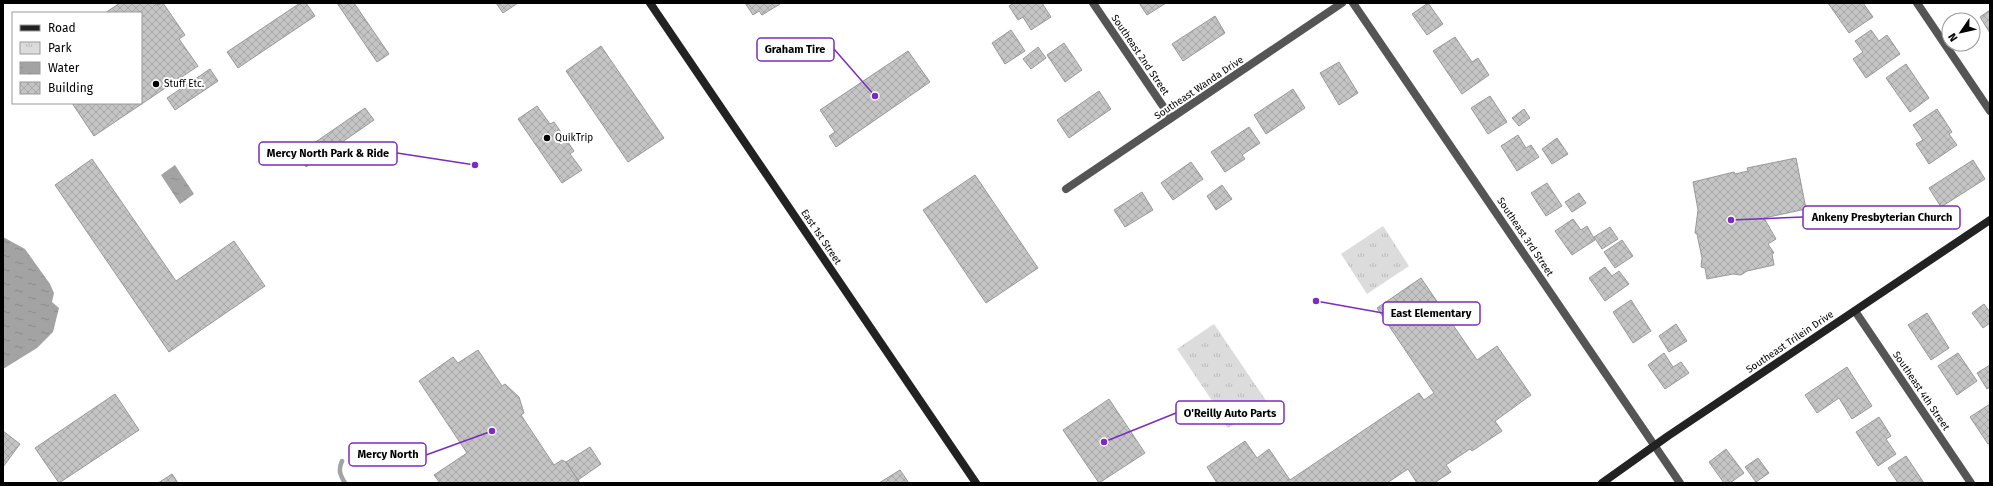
<svg xmlns="http://www.w3.org/2000/svg" width="1993" height="486" viewBox="0 0 1993 486" font-family="'Fira Sans',sans-serif">
<defs>
<pattern id="park-tufts" width="24" height="20" patternUnits="userSpaceOnUse"><rect width="24" height="20" fill="#dcdcdc"/><path d="M3 7l-1-3M5 7V3M7 7l1-3M15 17l-1-3M17 17v-4M19 17l1-3" fill="none" stroke="#bbb"/></pattern>
<pattern id="water-ripples" width="26" height="14" patternUnits="userSpaceOnUse"><rect width="26" height="14" fill="#a3a3a3"/><path d="M2 4q2-2 4 0t4 0M15 11q2-2 4 0t4 0" fill="none" stroke="#8b8b8b"/></pattern>
<pattern id="building-cross-hatch" width="8" height="8" patternUnits="userSpaceOnUse"><rect width="8" height="8" fill="#c4c4c4"/><path d="M0 0l8 8M0 8l8-8" fill="none" stroke="#a7a7a7"/></pattern>
</defs>
<rect width="100%" height="100%" fill="#fff"/>
<g fill="url(#park-tufts)">
<path d="M1383,226l26,40 -42,28 -26,-40z"/>
<path d="M1214,324l53,78 -39,26 -17,-25 2,-1 -36,-53z"/>
</g>
<g fill="url(#water-ripples)">
<path d="M175,165l19,29 -14,10 -19,-29z"/>
<path d="M3,237l22,12 25,35 4,9 -2,9 7,6 -6,24 -16,16 -34,21z"/>
</g>
<g fill="none" stroke-linecap="round" stroke-linejoin="round">
<path stroke="#a3a3a3" stroke-width="4.5" d="M342,461c-4,9 -2,14 3,22"/>
</g>
<g fill="url(#building-cross-hatch)" stroke="#999">
<path d="M120,3h34l2,2 7,-2 22,32 -6,4 19,27 -104,70 -22,-33h69v-90h-36z"/>
<path d="M300,3h6l9,13 -77,52 -11,-16z"/>
<path d="M337,3h17l35,51 -12,8z"/>
<path d="M496,3h22l-15,10z"/>
<path d="M745,3h34l1,1 -18,11 -3,-4 -6,4z"/>
<path d="M1014,3h28l9,14 -20,13 -8,-13 -5,3 -9,-14z"/>
<path d="M1139,3h27l-19,12z"/>
<path d="M1428,3l15,21 -16,11 -15,-21z"/>
<path d="M1828,3h35l10,14 -24,16z"/>
<path d="M1990,10v23l-10,-16z"/>
<path d="M1215,16l10,17 -42,28 -11,-17z"/>
<path d="M1011,30l14,21 -20,13 -13,-21z"/>
<path d="M1871,30l8,11 8,-6 13,19 -34,24 -13,-19 10,-7 -8,-11z"/>
<path d="M1455,37l17,25 6,-4 11,17 -27,19 -29,-43z"/>
<path d="M1064,43l18,27 -17,12 -18,-27z"/>
<path d="M601,46l63,92 -36,24 -62,-91z"/>
<path d="M1038,47l8,11 -15,11 -8,-10z"/>
<path d="M908,51l22,31 -94,65 -7,-11 6,-4 -15,-22z"/>
<path d="M1339,62l19,31 -19,12 -19,-32z"/>
<path d="M1906,64l23,34 -19,14 -24,-34z"/>
<path d="M210,69l8,12 -43,29 -8,-12z"/>
<path d="M1293,89l12,19 -39,26 -12,-19z"/>
<path d="M1099,91l12,18 -42,29 -12,-18z"/>
<path d="M1490,96l17,26 -19,12 -17,-26z"/>
<path d="M537,106l13,18 4,-2 20,29 -4,3 12,16 -20,13 -44,-64z"/>
<path d="M365,108l9,12 -68,47 -8,-13z"/>
<path d="M1524,109l6,9 -11,8 -7,-8z"/>
<path d="M1937,109l15,23 -3,2 8,11 -28,19 -13,-20 7,-4 -10,-15z"/>
<path d="M1249,127l11,16 -18,12 3,4 -20,13 -14,-20z"/>
<path d="M1518,135l8,13 5,-3 8,12 -22,14 -16,-25z"/>
<path d="M1557,138l11,16 -16,10 -10,-15z"/>
<path d="M1796,158l10,51 -42,9 12,21 -8,5 6,9 -2,1 2,11 -27,6 -6,4 -8,-1 -26,5 -2,-11 -4,-1 1,-9 -5,-24 -2,-1 3,-23 -5,-28 41,-10 1,2 13,-3 -1,-3z"/>
<path d="M92,159l84,122 58,-40 31,45 -96,66 -114,-167z"/>
<path d="M1973,160l12,19 -44,28 -12,-19z"/>
<path d="M1191,162l12,17 -30,21 -12,-17z"/>
<path d="M975,175l63,93 -52,35 -63,-93z"/>
<path d="M1547,183l15,23 -16,10 -15,-23z"/>
<path d="M1222,185l10,14 -16,11 -9,-14z"/>
<path d="M1142,192l11,18 -28,17 -11,-17z"/>
<path d="M1579,193l7,10 -14,9 -7,-10z"/>
<path d="M1573,219l8,11 6,-4 8,14 -23,15 -17,-24z"/>
<path d="M1610,227l8,12 -16,10 -8,-12z"/>
<path d="M1622,240l11,16 -18,12 -11,-16z"/>
<path d="M1605,267l7,9 7,-5 10,13 -24,17 -16,-23z"/>
<path d="M1421,278l56,82 20,-14 34,49 -36,26 7,10 -30,20 -2,-2 -24,16 5,7 -17,11h-17l-9,-14 -21,14h-170l-10,-16 38,-26 12,17 12,-9 21,31 129,-87 5,7 10,-7 -57,-85z"/>
<path d="M1631,300l20,31 -18,12 -20,-31z"/>
<path d="M1984,304l6,8v11l-7,5 -11,-15z"/>
<path d="M1927,313l22,35 -18,12 -23,-35z"/>
<path d="M1676,324l11,17 -18,11 -10,-16z"/>
<path d="M478,350l24,36 3,-2 14,13 5,16 -3,2 33,50 8,-5 4,2 14,21h-140l-6,-8 33,-22 -48,-72 34,-24 5,6z"/>
<path d="M1664,353l9,14 8,-5 8,11 -24,16 -17,-24z"/>
<path d="M1958,353l19,28 -20,14 -19,-29z"/>
<path d="M1990,365v22l-3,2 -10,-16z"/>
<path d="M1847,367l25,39 -20,13 -13,-21 -22,15 -12,-18z"/>
<path d="M115,394l24,36 -80,53 -24,-35z"/>
<path d="M1109,399l36,54 -46,30 -36,-53z"/>
<path d="M1990,404v39l-2,1 -18,-27z"/>
<path d="M1879,417l12,19 -5,3 10,15 -18,12 -22,-34z"/>
<path d="M3,431l17,13 -17,23z"/>
<path d="M590,447l11,17 -23,16 -12,-18z"/>
<path d="M1726,449l18,24 -14,10h-6l-15,-21z"/>
<path d="M1906,456l18,27h-26l-10,-15z"/>
<path d="M1758,458l11,15 -13,9 -11,-15z"/>
<path d="M900,470l9,13h-30z"/>
<path d="M172,474l6,9h-20z"/>
</g>
<g fill="none" stroke-linecap="round" stroke-linejoin="round">
<g stroke="#555" stroke-width="8">
<path d="M1093,3l78,115"/>
<path d="M1353,3l327,480"/>
<path d="M1917,3l73,108"/>
<path d="M1066,189l276,-186"/>
<path d="M1855,311l116,172"/>
</g>
<g stroke="#222" stroke-width="8">
<path d="M650,3l326,480"/>
<path d="M1602,483l66,-47 322,-216"/>
</g>
</g>
<g fill="#000" stroke="#fff" stroke-width="1.5">
<circle cx="156" cy="84" r="4"/>
<circle cx="547" cy="138" r="4"/>
</g>
<g text-anchor="middle" dominant-baseline="central" stroke-width="4" stroke-linejoin="round" paint-order="stroke">
<g font-size="10" fill="#000" stroke="#fff">
<text transform="translate(1140 55) rotate(56)">Southeast 2nd Street</text>
<text transform="translate(1199 88) rotate(-34)">Southeast Wanda Drive</text>
<text transform="translate(821 237) rotate(56)">East 1st Street</text>
<text transform="translate(1525 237) rotate(56)">Southeast 3rd Street</text>
<text transform="translate(1790 342) rotate(-34)">Southeast Trilein Drive</text>
<text transform="translate(1921 391) rotate(56)">Southeast 4th Street</text>
</g>
<g font-size="10" fill="#000" stroke="#fff" text-anchor="start">
<text x="164" y="84">Stuff Etc.</text>
<text x="555" y="138">QuikTrip</text>
</g>
</g>
<path fill="none" stroke="#7b2cbf" stroke-width="1.5" d="M875 96L834 49M475 165L397 153M1731 220L1803 217M1316 301L1383 313M1104 442L1176 413M492 431L426 455"/>
<g fill="#7b2cbf" stroke="#fff" stroke-width="1.5">
<circle cx="875" cy="96" r="4"/>
<circle cx="475" cy="165" r="4"/>
<circle cx="1731" cy="220" r="4"/>
<circle cx="1316" cy="301" r="4"/>
<circle cx="1104" cy="442" r="4"/>
<circle cx="492" cy="431" r="4"/>
</g>
<g fill="#fff" stroke="#7b2cbf" stroke-width="1.5">
<rect x="757" y="38" width="77" height="23" rx="4"/>
<rect x="259" y="142" width="138" height="23" rx="4"/>
<rect x="1803" y="206" width="157" height="23" rx="4"/>
<rect x="1383" y="302" width="97" height="23" rx="4"/>
<rect x="1176" y="401" width="108" height="23" rx="4"/>
<rect x="349" y="443" width="77" height="23" rx="4"/>
</g>
<g font-size="11" text-anchor="middle" font-weight="bold" fill="#000">
<text x="795" y="53">Graham Tire</text>
<text x="328" y="157">Mercy North Park &amp; Ride</text>
<text x="1882" y="221">Ankeny Presbyterian Church</text>
<text x="1431" y="317">East Elementary</text>
<text x="1230" y="417">O'Reilly Auto Parts</text>
<text x="388" y="458">Mercy North</text>
</g>
<rect width="1993" height="486" fill="none" stroke="#000000" stroke-width="8"/>
<rect x="12" y="12" width="130" height="92" fill="#ffffff" stroke="#999999"/>
<rect x="20" y="25" width="20" height="6" fill="#222222" stroke="#999999"/>
<text x="48" y="32" font-size="12" fill="#000000">Road</text>
<rect x="20" y="42" width="20" height="12" fill="url(#park-tufts)" stroke="#999999"/>
<text x="48" y="52" font-size="12" fill="#000000">Park</text>
<rect x="20" y="62" width="20" height="12" fill="url(#water-ripples)" stroke="#999999"/>
<text x="48" y="72" font-size="12" fill="#000000">Water</text>
<rect x="20" y="82" width="20" height="12" fill="url(#building-cross-hatch)" stroke="#999999"/>
<text x="48" y="92" font-size="12" fill="#000000">Building</text>
<g transform="translate(1961 32) rotate(236)"><circle r="19" fill="#ffffff" stroke="#999999"/>
<path d="M0-3L7 15L0 10L-7 15Z" fill="#000000"/>
<text y="-6" font-size="11" font-weight="bold" text-anchor="middle" fill="#000000">N</text>
</g>
</svg>
